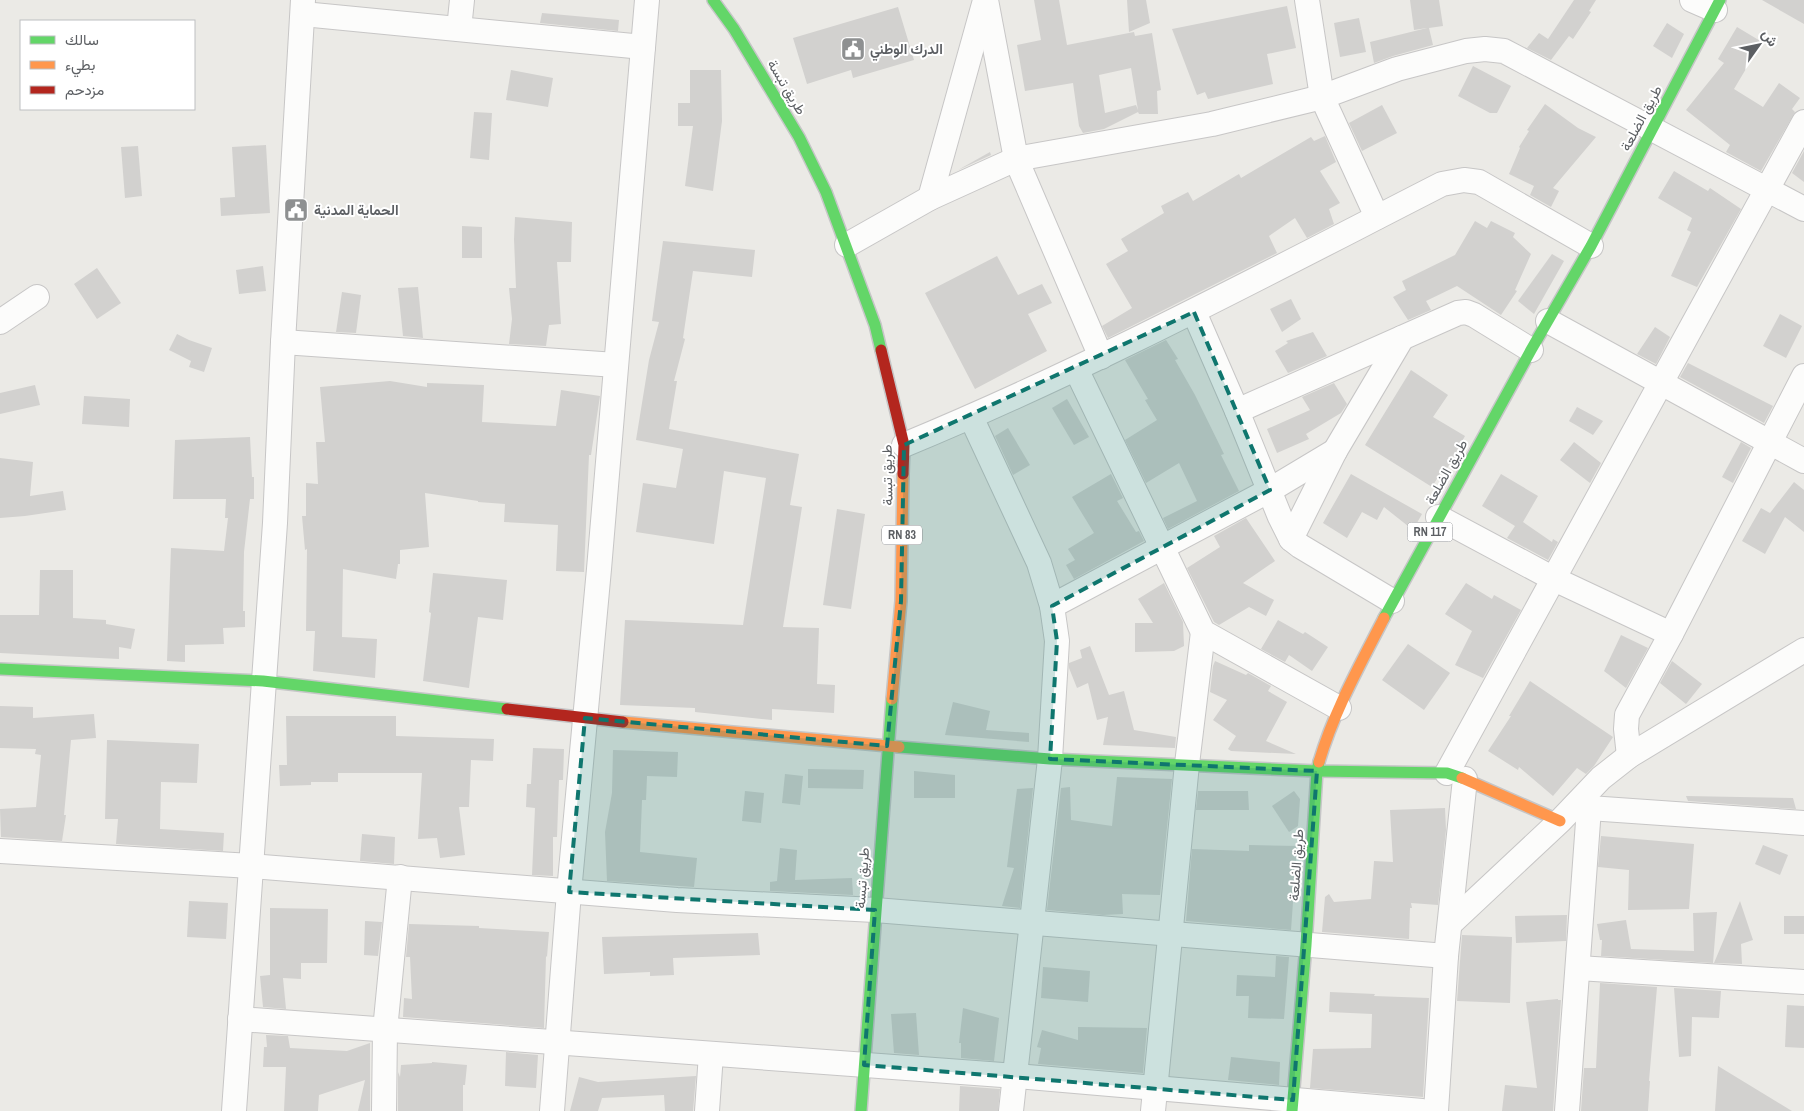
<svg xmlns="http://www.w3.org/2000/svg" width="1804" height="1111" viewBox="0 0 1804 1111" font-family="'Archivo Narrow',Vazirmatn,sans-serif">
<rect width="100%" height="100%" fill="#ebeae6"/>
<g fill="#d2d1cf" fill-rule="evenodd">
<path d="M1034,0h25l8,45 67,-13 1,4 17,-3 9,57 -4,1 1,23h-19l-1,-2 -34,17 -21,4 -4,-7 -6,-43 -48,8 -8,-46 24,-5zM1131,68l7,42 -2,-5 -31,8 -6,-38z"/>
<path d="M1127,0h19l4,23 -21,9z"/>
<path d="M1410,0h29l4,26 -14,2 4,17 -40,11 -19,7 -4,-21 57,-14 -13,2z"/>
<path d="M1574,0h22l-7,11 2,1 -18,27 -4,-3 -18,24 -24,-12 12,-15 9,6z"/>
<path d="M1762,0h42v24z"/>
<path d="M1287,6l9,42 -29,6 6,30 -65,15 -3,-7 -8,3 -25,-66z"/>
<path d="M898,7l16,53 -61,18 -2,-8 -44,14 -14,-46z"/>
<path d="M542,13l77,7 -1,11 -78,-8z"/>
<path d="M1359,18l7,34 -26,5 -6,-34z"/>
<path d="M1667,23l17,11 -12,24 -19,-12z"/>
<path d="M1737,27l25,15 -28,47 29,18 16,-24 21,15 -8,11 3,3 -34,59 -35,-19 4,-7 -44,-35 38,-47 -6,-4z"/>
<path d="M1473,66l38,20 -14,27h-7l-32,-17z"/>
<path d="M511,70l42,8 -5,29 -42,-7z"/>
<path d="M690,70h31l1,51 -9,70 -28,-5 8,-60h-15v-23h12z"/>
<path d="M1545,104l33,24 18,9 -43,51 6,3 -8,16 -21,-12 4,-9 -25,-12 11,-26 -1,-1 10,-16 -2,-1z"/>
<path d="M1382,105l15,28 -35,18 -13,-28z"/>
<path d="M474,112l18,1 -3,47 -19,-2z"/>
<path d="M1325,136l11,26 -16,9 20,32 -11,6 5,15 -27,14 -12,-20 -26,18 8,17 -169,85 -6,-12 30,-18 -26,-44 22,-13 -7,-12 43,-26 -3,-7 27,-14 5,9 46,-27 2,4 70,-41 3,4z"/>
<path d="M266,145l4,68 -49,3 -1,-18 15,-1 -3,-50z"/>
<path d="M138,146l4,50 -17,2 -4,-51z"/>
<path d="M1804,151v31l-12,-9z"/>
<path d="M990,152l1,3 -33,15z"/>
<path d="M1674,171l34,20 2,-3 31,21 -44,78 -26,-11 20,-44 -4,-2 5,-12 -34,-20z"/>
<path d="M515,217l57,5 -1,40h-14l4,62 -12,1 -3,21 -37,-2 3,-25 -3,-31h7l-2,-49z"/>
<path d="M1475,221l12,7 4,-7 24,12 -2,4 18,17 -16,36 2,1 -16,24 -44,-29 -31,15 5,9 -23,10 -15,-23 13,-7 -4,-9 53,-26z"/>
<path d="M462,226l20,1v31h-20z"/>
<path d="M663,241l92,9 -3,27 -59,-6 -10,67 2,1 -11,42h3l-8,48 130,25 -9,51 12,2 -19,120 36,1 -2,56 18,1 -1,28 -62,-4v11l-77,-8v-4l-75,-3 5,-85 118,5 23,-147 -42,-7 -10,73 -78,-12 7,-49 33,5 7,-39 -47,-9 13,-80 10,-38 -7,-1z"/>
<path d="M1552,254l12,7 -30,53 -16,-13z"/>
<path d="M997,256l21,39 24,-11 10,19 -24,11 19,37 -72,38 -50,-96z"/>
<path d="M263,266l3,25 -27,3 -3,-24z"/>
<path d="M97,268l24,35 -24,16 -23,-35z"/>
<path d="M418,287l5,51 -20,-2 -5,-48z"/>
<path d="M342,292l19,3 -5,38 -20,-1z"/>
<path d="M1291,299l10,20 -19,13 -12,-23z"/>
<path d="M1780,314l22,12 -16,32 -23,-12z"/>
<path d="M1655,327l15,10 -14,27 -19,-10z"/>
<path d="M1313,332l14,24 -39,17 -13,-22 13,-8 -2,-2z"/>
<path d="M177,334l12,6 23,8 -8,24 -15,-5 2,-6 -22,-11z"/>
<path d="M1166,340l12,19 -3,1 20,35 29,59 -3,1 18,36 -71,38 -5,-11 34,-17 -18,-38 -33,20 -21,-43 32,-20 -12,-20 3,-1 -23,-39z"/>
<path d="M1688,363l85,43 -9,17 -84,-46z"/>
<path d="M1411,370l37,25 -15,22 32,19 -21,38 -3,-2 -9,15 -67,-42z"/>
<path d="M390,381l37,6v-4l57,2 -2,37 74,4 5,-36 39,6 -9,59h-2l-5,117 -28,-1 2,-46 -54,-3 1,-18 -27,-2v-1l-53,-8 4,54 -29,3v14h-2l-2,15 -53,-10 -1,68 35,2 -2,39 -62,-7 2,-40h-9l1,-82 -2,1 -3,-34h4v-33l12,1 -2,-42h9l-5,-55z"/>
<path d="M1334,383l13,21 -6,9 -35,21 3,5 -32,14 -10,-24 43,-19 -8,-13z"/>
<path d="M35,385l5,20 -40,9v-21z"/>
<path d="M84,396l46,3 -1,28 -47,-3z"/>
<path d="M1067,399l22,38 -15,8 -22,-37z"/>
<path d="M1577,407l26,14 -10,14 -24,-14z"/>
<path d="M1008,428l22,37 -17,10 -18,-39z"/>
<path d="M250,437l2,40h2v22h-4l-6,53 -1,59h2v16l-22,1 1,16 -39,1v17l-18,-1 4,-113 53,3 4,-33h-3l1,-19h-53l2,-59z"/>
<path d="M1574,442l27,21 -11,20 -30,-23z"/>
<path d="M1741,442l10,6 -18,35 -11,-6z"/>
<path d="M0,458l33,4 -3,34 33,-5 3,19 -41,6 -25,2z"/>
<path d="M1111,474l12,24 -6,3 19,31 3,-1 5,10 -70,38 -8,-14 9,-5 -7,-11 26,-16 -22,-36z"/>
<path d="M1351,474l71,40 -9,16 -29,-23 -7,13 -15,-8 -15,26 -24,-15z"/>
<path d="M1501,474l37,22 -15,26 29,20 1,-3 5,3 -10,18 -41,-22 8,-12 -33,-20z"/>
<path d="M1794,482l10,8v42l-19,-15 -20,37 -23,-13 19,-33 9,5z"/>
<path d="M837,509l28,5 -14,95 -28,-4z"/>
<path d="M1246,518l29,43 -32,22 31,17 -8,16 -17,-9 -30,18 -5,-3 -27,-54 33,-21 -6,-11z"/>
<path d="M40,570h33v48l33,2v4l29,5 -4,20 -12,-2v12l-119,-6v-38h39z"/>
<path d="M433,573l74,7 -4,40 -25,-3 -9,71 -46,-7 8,-68 -2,-1z"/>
<path d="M1164,583l19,39 1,24 -10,5 -39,1v-29h18l-15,-24z"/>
<path d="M1466,583l26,16 2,-4 27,15 -38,68 -28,-13 17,-34 -27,-17z"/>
<path d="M1278,620l25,14 2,-2 23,15 -16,24 -23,-16 -4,7 -24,-13z"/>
<path d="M1621,635l27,13 -22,40 -22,-17z"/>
<path d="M1408,644l42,29 -26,37 -42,-30z"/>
<path d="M1090,646l19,49 15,-4 10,39 42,7 -1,11 -72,-3 5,-28 -11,3 -9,-37 -11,5 -8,-20v-5l13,-5 -2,-8z"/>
<path d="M1215,661l31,14 2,-2 23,13 -3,5 19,11 -21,39 30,13 -65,-3 -3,-2 8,-13 -23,-16 14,-20 -17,-8 3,-26z"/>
<path d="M1672,661l30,23 -16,20 -26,-21z"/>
<path d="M1530,681l83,56 -19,29 -8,8 -9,-6 -24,28 -34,-29 -1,3 -30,-19 23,-35h-2z"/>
<path d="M953,702l37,9 -4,19 43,3v9l-84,-7z"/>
<path d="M0,706l33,1v11l61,-4 2,24 -25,2 -7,75h2l-4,26 -61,-4 -1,-28 36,-2 5,-52 -6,-1 1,-5 -36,-1z"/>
<path d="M286,716h110v20l98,3 -1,22 -22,-1 -2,47h-10l6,48 -25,3 -3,-20 -19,1 4,-66h-84v9h-27v3l-31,1 -1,-21h8z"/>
<path d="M107,740l92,4 -2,39 -36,-1 -1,47 64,4 -1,18 -107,-7 2,-25h-13z"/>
<path d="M533,748l31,1 -1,31h-4l-2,57h-4v39l-21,-1 3,-67 -9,-1 1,-23h4z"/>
<path d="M613,750l65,2 -1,25 -30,-1 -1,24h-4l-2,52 57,6 -3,29 -87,-6 -2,-49 7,-39z"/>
<path d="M808,769l56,1 -1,19 -55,-1z"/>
<path d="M914,771l41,4v23h-41z"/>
<path d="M785,774l18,2 -3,29 -18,-2z"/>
<path d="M1117,777l55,2 -12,116 -38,-1 1,20 -20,1 -56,-5 14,-122 9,-1 1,33 41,6z"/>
<path d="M1033,788l-13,120 -18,-2 12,-38 -7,-1 10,-78z"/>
<path d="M745,791l19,2 -3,30 -19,-2z"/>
<path d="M1198,791h50l1,19h-53z"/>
<path d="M1294,791l6,8 -2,27 -9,6 -17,-26z"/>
<path d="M1686,796l107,2 3,11 -108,-8z"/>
<path d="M1445,808l1,22 -8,75 -27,-2 1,5h-2l-1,31 -87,-7 3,-35 4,-3 5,8 37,-3 3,-38 19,1 -3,-52z"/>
<path d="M362,834l33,3 -1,27 -34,-3z"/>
<path d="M1601,836l93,8 -5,65 -61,1 1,-40 -31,-3z"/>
<path d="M1249,845l48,1 -6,84 -105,-9 6,-72 57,2z"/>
<path d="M1763,845l25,10 -8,20 -25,-11z"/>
<path d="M780,848l17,2 -2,30 57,-2 1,17 -83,-4v-9l7,-1z"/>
<path d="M189,901l39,2 -2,36 -39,-2z"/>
<path d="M1740,901l13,39 -12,4 1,20 -28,-1z"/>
<path d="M270,908l58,1 -1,54h-26v16l-18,-1 3,31 -23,-2 -3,-31 10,-1z"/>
<path d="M1717,912l-4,51 -112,-7 1,-16h-2l-3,-16 29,-4 5,29 63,2 -1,-38z"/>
<path d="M1567,915l-1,26 -50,2 -1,-27z"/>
<rect x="1784" y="916" width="20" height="18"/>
<path d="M365,921l17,1 -4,34 -14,-1z"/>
<path d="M409,924l70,2v2l70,4 -2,25 -1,-1 -2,72 -141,-11 1,-19 8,1 -2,-42h-4z"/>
<path d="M758,933l2,22 -87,3 1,17 -24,1v-4l-46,2 -2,-37z"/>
<path d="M1462,935l50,2 -2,66 -53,-2z"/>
<path d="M1276,956l13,1 -5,62 -36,-1 1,-22h-13l1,-21 38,2z"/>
<path d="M1043,967l47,4 -2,31 -47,-4z"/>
<path d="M1600,983l57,4 -8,94h1l-2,30h-67l3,-43h12z"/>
<path d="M1674,988l47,3 -2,27 -27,-1 -1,39 -12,1z"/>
<path d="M1330,992l45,2 -1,2 55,2 -6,99 -113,-9 3,-39 58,-1 1,-34 -43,-2z"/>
<path d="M1558,999v1h3l-8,111h-51l3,-26 32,3 -11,-86z"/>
<path d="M1787,1005l17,1v42l-19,-1z"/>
<path d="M963,1008l36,10 -5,43 -33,-3v-15h-2z"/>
<path d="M916,1013l3,42 -25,-2 -3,-39z"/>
<path d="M1078,1027l69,1 -4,45 -105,-9 3,-16 -4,-1 5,-17 36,10z"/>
<path d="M266,1035l22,1 2,12 57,3 23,-8v68h-12l7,-31 -46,15 -1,16h-34l2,-44h-23l1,-20h3z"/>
<path d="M506,1052l32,3 -2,33 -31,-2z"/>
<path d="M1231,1057l49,5 -1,23 -51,-5z"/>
<path d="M432,1062l35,3 -2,20h-2v26h-65v-39l2,5 1,-12 31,-2z"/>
<path d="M1718,1066l74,45h-77z"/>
<path d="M696,1076l-3,35h-28l-1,-16 -62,3 -4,13h-28l9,-34 19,5z"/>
<path d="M960,1086l40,3 -2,22h-39z"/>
</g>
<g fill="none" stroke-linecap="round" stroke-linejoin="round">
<defs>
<g id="street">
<path d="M986,0l30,159 85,198"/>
<path d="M1307,0l15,97 55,120"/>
<path d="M1692,0l23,10"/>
<path d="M303,14l340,33"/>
<path d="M459,29l3,-29"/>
<path d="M930,198l54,-194"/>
<path d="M847,245l83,-47 86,-39 196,-35 110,-27 75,-28 69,-18 19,-2 19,2 300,158"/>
<path d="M1194,312l43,99 43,106 11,22 9,7 92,55"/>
<path d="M1548,321l256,140"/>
<path d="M0,322l37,-25"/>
<path d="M283,342l333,23"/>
<path d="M1076,369l127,263 136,76"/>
<path d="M1237,411l221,-98 8,-1 8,3 57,35"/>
<path d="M971,417l68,146 13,43 5,35 -7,118 -39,352"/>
<path d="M904,445c184,-76 360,-170 538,-261l22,-4 15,2 112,64"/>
<path d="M1438,517l116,62 117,55"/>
<path d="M1291,539l44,-88 67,-113"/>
<path d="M1052,606l218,-116 65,-39"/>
<path d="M1629,756l-3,-27 1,-14 44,-81 133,-258"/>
<path d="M1447,773l357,-651"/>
<path d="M1576,805l13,3 215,15"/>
<path d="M0,851l251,15 426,34 198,10 571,46"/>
<path d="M1451,923l109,-102 41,-43 28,-22 175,-106"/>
<path d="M1578,968l226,14"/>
<path d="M240,1019l776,57 406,35"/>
<path d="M234,1111l41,-588 8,-181 20,-342"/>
<path d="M384,1111l1,-81 15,-153"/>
<path d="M552,1111l17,-219 30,-323 48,-569"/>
<path d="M707,1111l4,-57"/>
<path d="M1153,1111l34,-347 16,-132"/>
<path d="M1436,1111l10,-155 19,-177"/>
<path d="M1567,1111l22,-303"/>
</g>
<g id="fast">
<path d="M713,0l21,29 65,108 27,55 49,133 6,25"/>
<path d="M1384,618l147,-268 60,-104 129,-246"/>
<path d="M0,669l263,12 244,28"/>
<path d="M899,747l151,12 267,12 130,2 15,5"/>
<path d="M861,1111l31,-412"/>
<path d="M1292,1111l14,-166 11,-174 2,-9"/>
</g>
<g id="slow">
<path d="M892,699l9,-98 2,-127"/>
<path d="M623,722l276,25"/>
<path d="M1319,762c15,-51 41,-97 65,-144"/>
<path d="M1462,778l98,43"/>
</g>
<g id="jam">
<path d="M881,350l23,95 -1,29"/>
<path d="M507,709l116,13"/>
</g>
</defs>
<use href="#street" stroke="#c7c6c6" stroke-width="26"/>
<use href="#fast" stroke="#c6c6c7" stroke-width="14"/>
<use href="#slow" stroke="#c6c6c7" stroke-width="14"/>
<use href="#jam" stroke="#c6c6c7" stroke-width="14"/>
<use href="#street" stroke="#fcfcfb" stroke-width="24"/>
<use href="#fast" stroke="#63d668" stroke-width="11"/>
<use href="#slow" stroke="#ff974d" stroke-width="11"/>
<use href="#jam" stroke="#b3261e" stroke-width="11"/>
</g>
<path fill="#0f766e" fill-opacity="0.2" stroke="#0f766e" stroke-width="4" stroke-dasharray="10 6" stroke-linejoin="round" d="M1194,312l76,178 -218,116 5,35 -7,118 267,12 -24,329 -429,-35 11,-155 -306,-18 16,-174 302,28 14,-145 3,-156z"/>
<defs>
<symbol id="civic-square" viewBox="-11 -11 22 22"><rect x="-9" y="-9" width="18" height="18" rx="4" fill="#8e9091" stroke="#fff"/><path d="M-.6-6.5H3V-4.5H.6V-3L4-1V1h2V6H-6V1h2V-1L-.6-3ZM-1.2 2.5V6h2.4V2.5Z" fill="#fff"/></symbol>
</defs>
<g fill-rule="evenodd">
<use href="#civic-square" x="839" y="35" width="28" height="28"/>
<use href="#civic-square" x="282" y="196" width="28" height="28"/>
</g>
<g text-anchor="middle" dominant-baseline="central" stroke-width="4" stroke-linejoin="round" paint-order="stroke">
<g fill="#fff" stroke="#8d8f92" stroke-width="1">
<rect x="1407.5" y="522.5" width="45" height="19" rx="4"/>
<rect x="882" y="525.5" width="40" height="19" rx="4"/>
</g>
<g font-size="12" font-weight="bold" fill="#5c5f63">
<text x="1430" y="532">RN 117</text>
<text x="902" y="535">RN 83</text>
</g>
<g font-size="14" font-weight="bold" fill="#5c5f63" stroke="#fff" text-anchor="start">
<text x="870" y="49">الدرك الوطني</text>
<text x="314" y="210">الحماية المدنية</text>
</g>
<g font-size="14" fill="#5c5f63" stroke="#fff">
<text transform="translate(787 87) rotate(59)">طريق تبسة</text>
<text transform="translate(1641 118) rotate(-62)">طريق الضلعة</text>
<text transform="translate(1446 472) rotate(-61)">طريق الضلعة</text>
<text transform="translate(887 475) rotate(-91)">طريق تبسة</text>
<text transform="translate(1296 865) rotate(-86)">طريق الضلعة</text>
<text transform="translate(862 878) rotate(-86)">طريق تبسة</text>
</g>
</g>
<rect x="20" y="20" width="175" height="90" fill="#ffffff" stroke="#bebfc1"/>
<rect x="30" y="36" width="25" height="8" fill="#63d668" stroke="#bebfc1"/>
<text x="65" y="45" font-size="15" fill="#5c5f63">سالك</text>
<rect x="30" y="61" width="25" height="8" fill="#ff974d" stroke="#bebfc1"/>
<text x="65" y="70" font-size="15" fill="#5c5f63">بطيء</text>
<rect x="30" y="86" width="25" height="8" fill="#b3261e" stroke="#bebfc1"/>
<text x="65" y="95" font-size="15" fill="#5c5f63">مزدحم</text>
<g transform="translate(1759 45) rotate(57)" stroke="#ffffff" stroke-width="4" paint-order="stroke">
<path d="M0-4L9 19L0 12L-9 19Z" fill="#5c5f63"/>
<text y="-8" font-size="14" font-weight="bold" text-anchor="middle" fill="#5c5f63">ش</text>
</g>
</svg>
